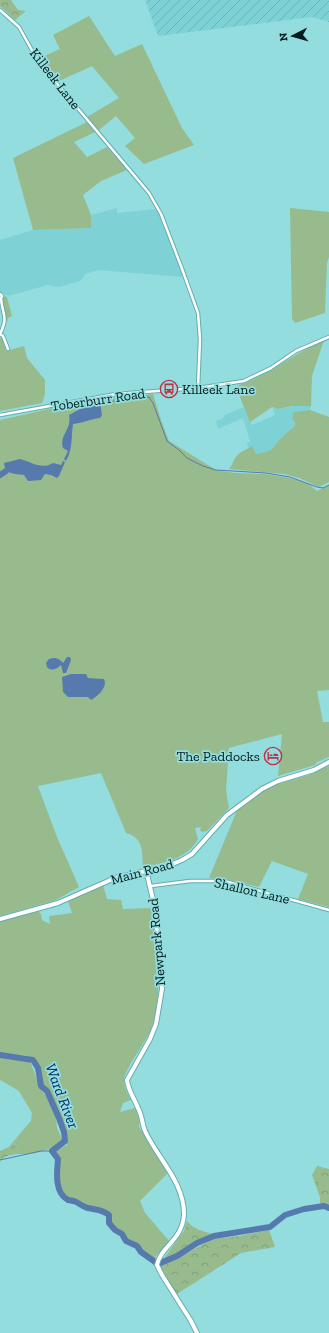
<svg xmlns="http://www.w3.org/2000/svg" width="329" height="1333" viewBox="0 0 329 1333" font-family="'Zilla Slab',serif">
<defs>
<pattern id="industrial-furrows" width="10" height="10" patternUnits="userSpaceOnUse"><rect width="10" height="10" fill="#7ed2d5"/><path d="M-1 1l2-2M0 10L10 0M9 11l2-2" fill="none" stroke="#6bb4b6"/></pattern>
<pattern id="forest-crowns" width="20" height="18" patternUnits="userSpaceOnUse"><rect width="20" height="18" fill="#97bb8c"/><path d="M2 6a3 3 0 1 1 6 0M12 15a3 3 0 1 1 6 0" fill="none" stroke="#80a078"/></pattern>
</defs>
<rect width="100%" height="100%" fill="#93dddf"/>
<g fill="#7ed2d5">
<path d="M117,208v5l40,-4 4,5 22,63 -85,-7 -13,4 -2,4 -3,3 -21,6 -11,-2 -40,11 -8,-4v-52l33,-10 58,-2v-13z"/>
<path d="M300,405l11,1 -1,4 -16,2v15l-11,9 -7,9 -5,5 -10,4h-5l-4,-7 -4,1 -1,-5 3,-2 -7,-23 -25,11 -2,-8 6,-2 3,-4 19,-8 8,18 23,-10 -2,-7 5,1z"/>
</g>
<path fill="url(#industrial-furrows)" d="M145,0h184v22l-17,-5 -154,19z"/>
<g fill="#97bb8c">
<path d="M89,16l26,40 27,-12 40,84 12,17 -50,19 -19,-18 10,-8 -19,-22 -17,14 -12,-13 32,-19 -27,-32 -33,15 -19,-23 20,-9 -7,-14z"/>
<path d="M87,122l8,10 -21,10 13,15 20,-10 20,23 -26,11 -18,14 8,20v13l-58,2 -20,-72z"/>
<path d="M290,208l39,4v45l-2,6 -2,50 -30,10 -3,-4z"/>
<path d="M5,296l2,1 5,19 -4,2 -1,4 -1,-1v-6l-4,-15z"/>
<path d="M0,338h2l4,13 18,-5 3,12 18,22v14l-3,9 -42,8z"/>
<path d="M324,340l-12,36 -1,30h-19l-14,3 -6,-2 -22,15 -12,-30 -1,-3 2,-4c30,-10 56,-32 85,-45z"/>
<path d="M153,394l8,26 8,21 47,29 19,3 30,1 25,4 19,6 8,7 12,-6v205l-12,1 6,31h6v35l-12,5 -2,3 -37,11 4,-42 -53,14 -3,42 3,18 -22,23 -5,1 -2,-2 1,-3 -6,1 3,11c-11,20 -34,24 -55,28 -1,-15 1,-29 -17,-34l-25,-60 -63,13 19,51 22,50 -23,13 -56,16v-496l94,-21z"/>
<path d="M310,410l19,7v65l-10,5 -20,-9 -15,-4 -55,-5c3,-3 4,-8 6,-11 4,-6 11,-8 17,-12l4,8c20,-3 16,-7 28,-19 3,-3 7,-5 10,-8l1,-4 -3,-4 2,-7z"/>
<path d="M329,766v141l-31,-8 10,-25 -36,-13 -13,26 -30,-7 -20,-2 29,-70 27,-19 9,-4 35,-10z"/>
<path d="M103,885l4,14 14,1 2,9 29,-1c3,40 13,83 -1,121 -5,14 -29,42 -27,54 1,6 4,12 7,17l-8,3 -3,9 15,-4 4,11v8l29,46 -28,28 5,12 25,29 -14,14 -2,4 -9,-6 -7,-8 -12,-6 -4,-6 -10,-5 -2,-3v-9c-12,-13 -20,-6 -32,-11 -2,-2 -4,-5 -7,-6 -4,-3 -7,-2 -10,-6 -10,-16 -2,-28 -8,-42l14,-7v-5l-6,-8 -4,-21 -6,-14 -10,-11 -5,-24 -6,-5 -6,-2 -24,-1v-133l38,-10 3,3 1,6 8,4 -1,-8 23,-3 -4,-12z"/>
<path d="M0,1057l27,2 4,4 8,23 9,13 8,16 1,13 6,13c-8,7 -26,13 -37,13 -3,0 -6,-2 -9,-4l-2,-6 3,-8 13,-15 1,-8 -13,-22 -19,-11z"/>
</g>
<g fill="url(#forest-crowns)">
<path d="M0,0h11l7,10 8,1 -11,9 -15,-14z"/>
<path d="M18,1136l-3,8 2,6 8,4c-9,0 -19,0 -25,7v-10l9,-4z"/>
<path d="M317,1166l12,3v37l-9,-1v-8l-8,-22z"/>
<path d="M187,1221c6,8 17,11 27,13l-39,21 -13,6 22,-30z"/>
<path d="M269,1230l6,17 -34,6 -64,41 -18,-26v-3l18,-7 36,-19 26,-3z"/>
</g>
<g fill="#577aae">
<path d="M95,401l5,1 2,13 -2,3c-9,1 -17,5 -27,6 -2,13 0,25 -7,37l-2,-2 4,-8 -5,-3c-4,-13 9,-18 6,-33z"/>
<path d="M20,459c12,3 21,11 33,4l8,2 2,-4 2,1 -6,14 -2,2 -6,-3 -6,-1 -4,6 -13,1 -4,-6c-10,-1 -19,-1 -20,-12z"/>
<path d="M67,657h3l1,3 -5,13h-3l-2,-8c-4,4 -10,7 -14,2l-1,-4 3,-4c6,-2 10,-1 14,4z"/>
<path d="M71,674h15l2,4 16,1c4,8 -6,17 -13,21l-3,-3h-20l-5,-5 -1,-15z"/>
</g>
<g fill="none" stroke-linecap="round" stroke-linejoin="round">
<g stroke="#577aae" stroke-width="1">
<path d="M99,403l50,-6 4,6 14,38 12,9 8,8 16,8 13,4 50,3 24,4 27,10 6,1 6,-3"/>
<path d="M0,1160l41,-9h11"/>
</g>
<g stroke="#577aae" stroke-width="6">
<path d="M0,475l6,-4"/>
<path d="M0,1055l33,5 5,8 3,18 6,5 12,27 5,14 1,9 -13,10 6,8c-1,12 -4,34 10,41 2,0 4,1 6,1 5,2 9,6 14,7 8,2 14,1 21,7v8l6,7 7,4 4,7 11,5 4,6 17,12 19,-8 20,-13 17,-7 56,-9 15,-12 19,-6 20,-3 5,2"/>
</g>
<defs>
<g id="minor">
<path d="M0,10l19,17 14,25 15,21 101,120 12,21 20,52 17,47 2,26 -2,49"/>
<path d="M0,294l2,2 -1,2c1,17 8,18 -1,36"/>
<path d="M0,334l3,2 5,13"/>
<path d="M0,415l116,-21 82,-6 46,-7 27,-13 25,-17 33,-14"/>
<path d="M151,886l39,-5h34l105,29"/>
</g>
<g id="secondary">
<path d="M146,870l9,38 7,81 -6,35 -6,15 -23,41c1,10 7,18 11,28 4,7 4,16 7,23 13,28 39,51 39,83 -1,26 -24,33 -27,51l5,10 29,46 6,12"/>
<path d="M0,919l58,-16 57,-25 53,-12 14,-6 10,-6 35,-39 35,-26 16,-8 36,-11 15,-8"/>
</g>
</defs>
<use href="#minor" stroke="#63acaf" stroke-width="4.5"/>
<use href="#secondary" stroke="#63acaf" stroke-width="6"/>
<use href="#minor" stroke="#fff" stroke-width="2.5"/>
<use href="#secondary" stroke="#fff" stroke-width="4"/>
</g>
<defs>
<symbol id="bus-ring" viewBox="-11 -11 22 22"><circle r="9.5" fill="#93dddf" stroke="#c03045" stroke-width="1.5"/><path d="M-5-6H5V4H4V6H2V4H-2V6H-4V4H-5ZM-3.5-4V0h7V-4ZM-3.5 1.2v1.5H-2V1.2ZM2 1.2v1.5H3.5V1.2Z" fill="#c03045"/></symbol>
<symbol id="hotel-ring" viewBox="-11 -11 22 22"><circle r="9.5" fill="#93dddf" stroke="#c03045" stroke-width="1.5"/><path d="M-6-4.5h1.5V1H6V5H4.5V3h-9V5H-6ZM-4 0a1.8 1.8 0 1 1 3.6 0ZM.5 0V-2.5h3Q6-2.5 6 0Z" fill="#c03045"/></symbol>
</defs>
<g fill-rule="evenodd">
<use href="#bus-ring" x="159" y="379" width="20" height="20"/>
<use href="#hotel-ring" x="263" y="746" width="20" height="20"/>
</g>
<g text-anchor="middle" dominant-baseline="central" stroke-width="3.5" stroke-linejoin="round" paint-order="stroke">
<g font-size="14" fill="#001b1c" stroke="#93dddf">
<text transform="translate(55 79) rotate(52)">Killeek Lane</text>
<text transform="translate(98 400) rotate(-8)">Toberburr Road</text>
<text transform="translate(142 872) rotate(-15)">Main Road</text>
<text transform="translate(252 891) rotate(13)">Shallon Lane</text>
<text transform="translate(157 942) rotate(-95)">Newpark Road</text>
</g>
<g font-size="14" fill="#001b1c" stroke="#93dddf" text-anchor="start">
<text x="182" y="389">Killeek Lane</text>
<text x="260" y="756" text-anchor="end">The Paddocks</text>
</g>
<g font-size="15" font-style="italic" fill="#002d6c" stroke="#93dddf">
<text transform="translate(62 1096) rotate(69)">Ward River</text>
</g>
</g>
<g transform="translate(293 36) rotate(264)" stroke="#93dddf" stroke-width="3" paint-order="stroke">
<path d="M0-3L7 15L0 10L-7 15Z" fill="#001b1c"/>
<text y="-6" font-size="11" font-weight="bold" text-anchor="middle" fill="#001b1c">N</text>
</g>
</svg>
